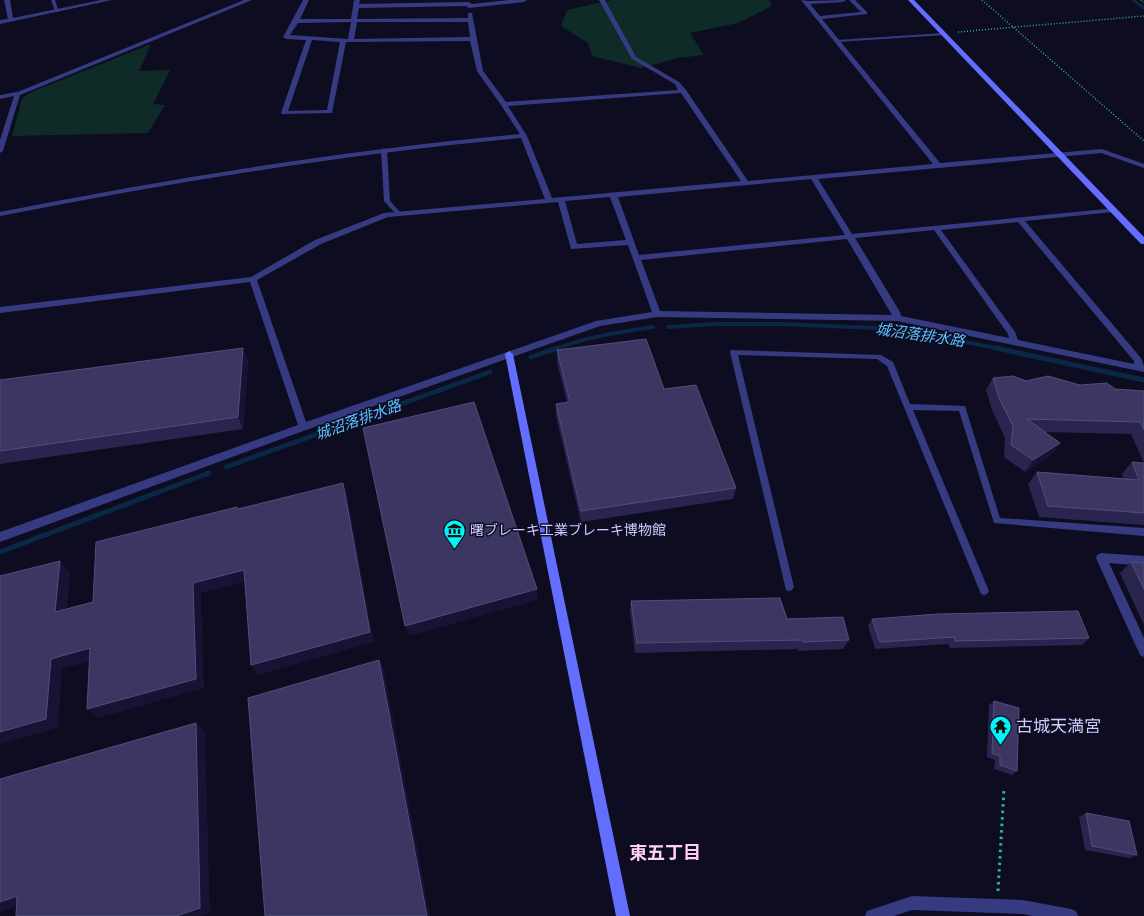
<svg xmlns="http://www.w3.org/2000/svg" width="1144" height="916" viewBox="0 0 1144 916" font-family="'Roboto Condensed','Noto Sans JP',sans-serif">
<rect width="100%" height="100%" fill="#0e0c21"/>
<g fill="#0f2b27">
<path d="M611,0h158l3,6 -34,17 -48,10 14,22 -26,3 -37,10 -49,-12 -4,-13 -27,-17 6,-16z"/>
<path d="M151,44l-12,27 31,-1 -17,34 12,1 -17,28 -136,3 10,-37 7,-6z"/>
</g>
<g fill="none" stroke-linecap="round" stroke-linejoin="round">
<path stroke="#0b2746" stroke-width="3" d="M1133,0l11,8"/>
<g stroke="#0b2746" stroke-width="4">
<path d="M668,327l48,-3h65l119,5 101,20"/>
<path d="M555,349c32,-12 64,-17 98,-22"/>
</g>
<g stroke="#0b2746" stroke-width="5">
<path d="M996,348l148,32"/>
<path d="M531,357l27,-9"/>
<path d="M226,467l264,-95"/>
<path d="M0,552l209,-79"/>
</g>
<g stroke="#2bb49f" stroke-width="1.5" stroke-dasharray="1 2" stroke-linecap="butt">
<path d="M982,0l162,141"/>
<path d="M1141,0l3,2"/>
<path d="M958,32l186,-16"/>
</g>
<path stroke="#2bb49f" stroke-width="3" stroke-dasharray="2.5 4" stroke-linecap="butt" d="M998,891l6,-102"/>
<g fill="#363b81" fill-rule="evenodd">
<path d="M51,0h4l4,12 -4,-1z"/>
<path d="M943,33l2,1v1l-108,7 -2,-1 2,-1z"/>
<path d="M17,92l2,1v2l-19,4v-4z"/>
<path d="M384,148l3,2 3,51 12,13 -3,2 -2,-1 -13,-14 -3,-51z"/>
<path d="M731,350l150,5 12,7 17,42 55,2 35,112 144,10v8l-150,-13 -35,-112 -46,-1 76,181 -2,3 -3,1 -3,-1 -94,-228 -10,-7 -139,-4 56,232 -2,3 -3,1 -3,-1 -56,-238z"/>
</g>
<g fill="#363b81" fill-rule="evenodd">
<path d="M4,0h6l3,18 88,-18h11l-112,24v-4l8,-1z"/>
<path d="M244,0h8l-232,95 -17,56 -3,2v-13l15,-47z"/>
<path d="M303,0h6l-9,19h51l3,-19h6l-1,4 110,-2 3,2 37,-4h18l-3,2 -55,6 -3,-2 -107,2 -2,11 111,-1v-5h4l11,58 23,31 172,-12 -3,-6 -43,-25 -33,-59h6l31,57 43,25 7,8 62,91 185,-17 -132,-164 7,1 38,-1 -3,2 -33,2 10,12 41,-4 -12,-12h6l12,12v2l-45,5 118,144 162,-14 42,15v4l-43,-15 -283,26 34,55 264,-26 1,2 -4,2 -88,9 116,137 3,8v6l-247,-51 -240,-4 -57,9 -294,104 -306,112v-10l298,-107 -48,-143 -250,31v-6l251,-30 64,-37 69,-27 161,-14 -24,-61c-175,16 -348,44 -521,78v-4c172,-34 345,-62 520,-78l-19,-29 -24,-34 -7,-30 -124,1 -14,71 -50,1 -1,-1 25,-73 -20,-1 -3,-2zM351,22l-3,17 -58,-4 8,-12zM357,22h111l2,15 -116,2zM312,40l28,2 -13,68 -39,1zM681,93l60,88 -189,17 -25,-62 -19,-30zM811,179l34,56 -206,20 -21,-58zM610,197l16,43 -49,4 -12,-43zM558,202l13,47 57,-4 24,67 -56,9 -290,101 -49,-142 64,-36 67,-27zM1018,222l116,139v3l-116,-24 -3,-8 -74,-102zM934,230l74,104 1,4 -108,-22 -1,-4 -45,-74zM847,239l45,76 -232,-4 -19,-51z"/>
<path d="M1101,553l43,3v10l-35,-3 35,75v19l-4,-2 -44,-97 1,-3z"/>
<path d="M912,896l111,4 48,9 5,2 2,5h-46l-9,-2 -111,-4 -18,6h-29l2,-5z"/>
</g>
<g fill="#636eff" fill-rule="evenodd">
<path d="M908,0h6l230,237v7h-3z"/>
<path d="M509,351l4,3 117,562h-14l-111,-562z"/>
</g>
</g>
<g fill="#29254f">
<path d="M557,350l107,39 72,99 -3,11 -152,23 -25,-106v-12l11,-2 -10,-39z"/>
<path d="M248,360l-5,69 -243,35v-84z"/>
<path d="M993,378l87,7 35,4 29,2v134l-105,-8 -11,-33 9,-12 87,7 -2,-5 10,-12 12,1 -13,-29 -87,-2 16,11 -9,12 -26,17 -21,-15 1,-19 -13,-28 -6,-20z"/>
<path d="M1131,562l13,1v62l-24,-52z"/>
<path d="M631,601l156,18 62,21 -6,9 -45,2v-2l-163,4 -5,-42z"/>
<path d="M872,619l217,19 -7,7 -132,3 -2,-4 -73,5 -7,-23z"/>
<path d="M994,701l23,70 -5,4 -18,-6 1,-9 -8,-3 2,-52z"/>
<path d="M1086,813l51,42 -7,3 -45,-8 -6,-33z"/>
</g>
<g fill="#171335">
<path d="M243,348l5,12 -5,69 -5,-12z"/>
<path d="M1060,443l-9,12 -26,17 8,-12z"/>
<path d="M343,483l4,11 27,148 -116,33 -7,-10z"/>
<path d="M60,561l10,11 -4,50 -11,-10z"/>
<path d="M244,570l6,10 -49,13 3,95 -106,30 -11,-9 106,-126z"/>
<path d="M537,589l1,11 -129,36 -4,-10z"/>
<path d="M90,648l10,10 -38,11 -4,59 -58,16v-12l51,-73z"/>
<path d="M379,660l5,10 46,246h-3z"/>
<path d="M196,723l9,9 5,181 -8,3h-26z"/>
<path d="M17,896l15,6 -32,10v-10z"/>
</g>
<g fill="#3b3762" stroke="#524e7b">
<path d="M646,339l18,50 32,-4 40,103 -155,23 -25,-107 14,-2 -13,-52z"/>
<path d="M243,348l-5,69 -238,34v-71z"/>
<path d="M1013,376l13,5 22,-5 32,9 27,-2 8,6 29,2v39l-4,-8 -113,-3 33,24 -27,17 -22,-15 2,-19 -14,-28 -6,-20z"/>
<path d="M474,402l63,187 -132,37 -42,-198z"/>
<path d="M1132,462l12,1v50l-96,-7 -11,-34 102,8z"/>
<path d="M343,483l27,149 -119,33 -7,-95 -51,13 3,96 -109,30 3,-61 -39,11 -5,60 -46,13v-156l60,-15 -5,51 38,-10 3,-60 141,-35 1,2z"/>
<path d="M1131,562l13,1v26z"/>
<path d="M780,598l7,21 56,-2 6,23 -46,2 -1,-2 -165,3 -6,-42z"/>
<path d="M1078,611l11,27 -134,3 -1,-4 -74,5 -8,-23 66,-5z"/>
<path d="M379,660l48,256h-162l-17,-218z"/>
<path d="M994,701l25,7 -2,63 -17,-6v-9l-8,-3z"/>
<path d="M196,723l4,185 -24,8h-160l1,-20 -17,6v-123z"/>
<path d="M1086,813l43,8 8,34 -45,-9z"/>
</g>
<defs>
<symbol id="museum-pin" viewBox="-11 -11 22 30"><path d="M0 17L-7.5 6A9.5 9.5 0 1 1 7.5 6Z" fill="#00f5f7" stroke="#0e0c21"/><path d="M0-6L6-3V-2H-6V-3ZM-5-1h2V3h-2ZM-1-1h2V3h-2ZM3-1h2V3H3ZM-6 4H6V6H-6Z" fill="#111"/></symbol>
<symbol id="temple-pin" viewBox="-11 -11 22 30"><path d="M0 17L-7.5 6A9.5 9.5 0 1 1 7.5 6Z" fill="#00f5f7" stroke="#0e0c21"/><path d="M0-6L5-2H3V0L6.5 2.5H4V6H1.5V3h-3V6H-4V2.5H-6.5L-3 0V-2H-5Z" fill="#111"/></symbol>
</defs>
<g fill-rule="evenodd">
<use href="#museum-pin" x="442" y="518" width="25" height="34"/>
<use href="#temple-pin" x="988" y="714" width="25" height="34"/>
</g>
<g text-anchor="middle" dominant-baseline="central" stroke-width="3" stroke-linejoin="round" paint-order="stroke">
<g font-size="14" fill="#cdccff" stroke="#0e0c21" text-anchor="start">
<text x="470" y="530">曙ブレーキ工業ブレーキ博物館</text>
</g>
<g font-size="15" font-style="italic" fill="#5ac2ff" stroke="#0e0c21">
<text transform="translate(920 335) rotate(8)">城沼落排水路</text>
<text transform="translate(358 420) rotate(-20)">城沼落排水路</text>
</g>
<g font-size="17" fill="#cdccff" stroke="#0e0c21" text-anchor="start">
<text x="1016" y="726">古城天満宮</text>
</g>
<g font-size="18" font-weight="bold" fill="#ffcef2" stroke="#0e0c21">
<text x="665" y="852">東五丁目</text>
</g>
</g>
</svg>
